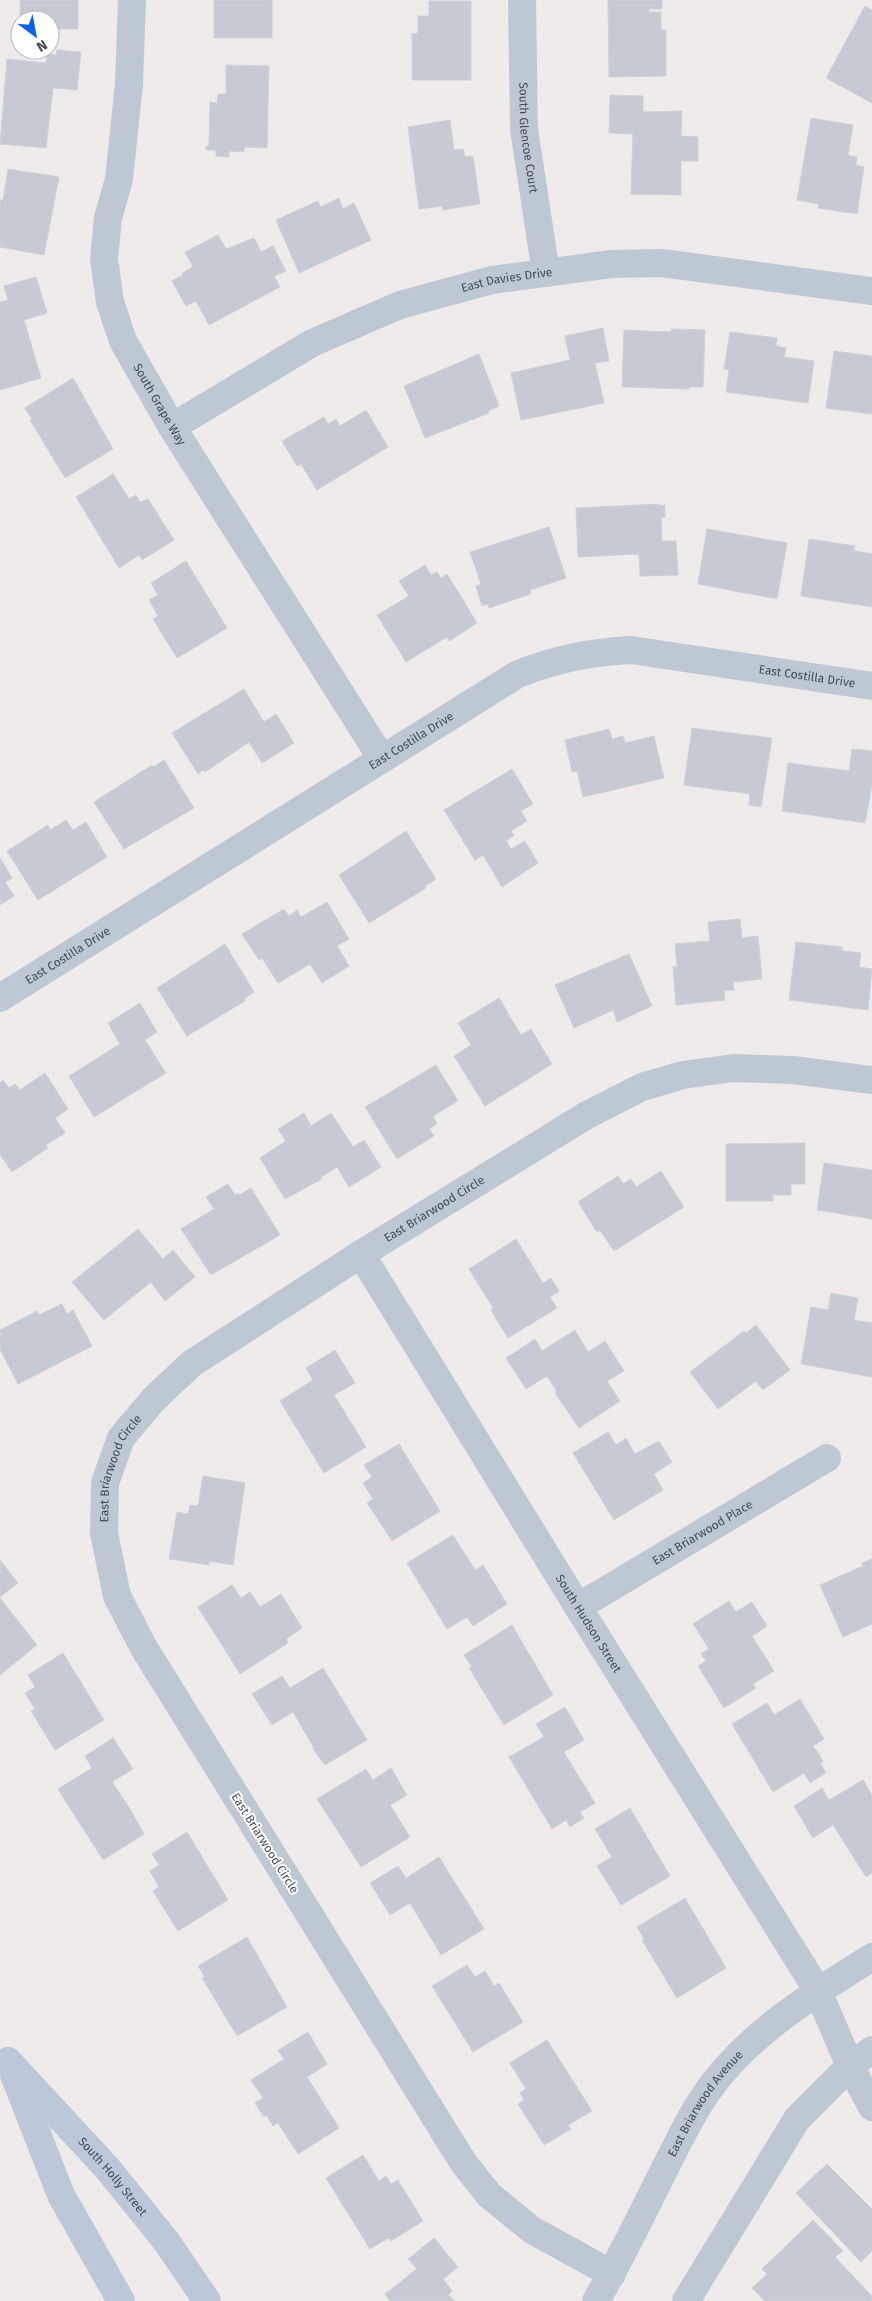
<svg xmlns="http://www.w3.org/2000/svg" width="872" height="2301" viewBox="0 0 872 2301" font-family="'Fira Sans',sans-serif">
<rect width="100%" height="100%" fill="#efebeb"/>
<g fill="#c7cad2" stroke="#cfd1d8">
<path d="M20,0h58v29h-28v-9h-30v10z"/>
<rect x="214" y="0" width="58" height="38"/>
<path d="M608,0h54v9h-13v3h12v18h5v46l-57,1z"/>
<path d="M429,1h42v79h-59v-46l6,-1v-17h11z"/>
<path d="M865,6l7,4v93l-46,-25z"/>
<path d="M57,50l24,2 -4,38 -24,-2 -7,60 -46,-4 7,-85 39,4 1,-9 9,1z"/>
<path d="M226,65l43,1 -2,82 -23,-1v5l-15,-1v6l-13,-1v-6h-10v-4h3l1,-44 7,1 1,-9h8z"/>
<path d="M610,95l33,1v16l39,-1 -1,25 17,1v24h-17v34l-50,-1 2,-60 -24,-1z"/>
<path d="M811,118l42,7 -5,30 9,2 -1,8 8,2 -7,47 -39,-6 1,-4 -22,-4z"/>
<path d="M450,120l4,30 9,-1 2,8 8,-1 7,48 -37,6 -1,-4 -23,3 -11,-82z"/>
<path d="M8,169l51,8 -15,78 -44,-8v-47h3z"/>
<path d="M339,198l4,11 11,-6 17,37 -72,33 -23,-53 42,-19 2,6z"/>
<path d="M218,235l8,14 28,-11 7,14 12,-6 13,25 -12,5 6,11 -71,38 -13,-24 -10,5 -14,-25 11,-6 -1,-2 11,-6 -8,-15z"/>
<path d="M36,277l11,36 -23,7 17,58 -41,12v-88l8,-2 -4,-14z"/>
<path d="M603,328l6,33 -14,2 9,40 -83,17 -10,-47 59,-13 -5,-24z"/>
<path d="M671,329l34,1 -2,57h-14v2l-67,-2 2,-57 47,2z"/>
<path d="M730,332l47,6 -1,8 10,2 -2,9 30,4 -6,42 -82,-11 3,-22 -5,-1z"/>
<path d="M834,351l38,5v58l-46,-6z"/>
<path d="M479,354l20,52 -11,5 1,2 -64,25 -21,-52z"/>
<path d="M73,378l40,71 -48,29 -35,-58 2,-1 -7,-11z"/>
<path d="M366,410l22,37 -71,43 -16,-26 -4,2 -15,-25 42,-24 4,7 8,-5 4,7z"/>
<path d="M113,474l16,25 7,-4 4,7 8,-3 26,41 -32,20 -3,-5 -20,13 -43,-71z"/>
<path d="M659,504l1,2 5,-1v12l-4,1 1,23h14l2,34 -38,1 -1,-22 -61,3 -2,-49z"/>
<path d="M549,527l17,51 -36,12 1,4 -42,14 -1,-4 -6,2 -6,-20 5,-2 -11,-32z"/>
<path d="M707,529l80,14 -10,56 -79,-15z"/>
<path d="M809,539l46,7 -1,5 18,3v53l-71,-11z"/>
<path d="M186,561l41,67 -50,30 -24,-39 5,-3 -9,-16 9,-5 -7,-12z"/>
<path d="M425,565l6,10 6,-3 4,6 6,-4 30,49 -28,18 -2,-4 -41,25 -29,-47 32,-19 -10,-15z"/>
<path d="M244,689l20,33 12,-8 18,29 -32,20 -13,-21 -44,30 -2,-2 -5,4 -26,-41z"/>
<path d="M692,728l80,10 -11,69 -12,-2 1,-13v2l-66,-9z"/>
<path d="M609,729l3,10 11,-3 2,7 29,-7 10,42 -81,19 -6,-26 -5,1 -7,-32z"/>
<path d="M852,749l20,2v34l-7,38 -83,-12 6,-48 61,8z"/>
<path d="M164,760l30,48 -70,41 -30,-47 58,-37 1,2z"/>
<path d="M512,769l21,35 -12,7 6,10 -16,10 3,4 -8,6 5,8 14,-8 13,22 -36,24 -19,-32 -8,5 -31,-50z"/>
<path d="M66,820l7,10 13,-8 21,35 -69,43 -31,-49 41,-26 2,5z"/>
<path d="M406,831l30,48 -11,7 1,2 -57,35 -30,-48z"/>
<path d="M0,858l12,20 -7,4 9,14 -14,9z"/>
<path d="M327,902l22,37 -12,7 12,20 -27,17 -12,-19 -32,19 -16,-25 -3,2 -17,-26 42,-25 5,7 8,-6 4,7z"/>
<path d="M740,919l2,19 16,-2 4,43 -29,3 1,8 -10,1 1,9 -49,5 -3,-38h4l-2,-23 35,-3 -2,-19z"/>
<path d="M796,942l46,5v4l19,2 -2,14 13,2 -4,41 -79,-10z"/>
<path d="M225,944l29,48 -10,7 1,2 -58,35 -30,-48z"/>
<path d="M629,954l23,52 -35,16 -4,-12 -39,18 -19,-43z"/>
<path d="M499,998l22,37 10,-6 21,35 -67,42 -31,-50 17,-11 -13,-22z"/>
<path d="M140,1003l17,29 -12,8 21,33 -72,44 -25,-41 51,-32 -12,-21z"/>
<path d="M436,1065l22,36 -25,15 4,8 -8,5 5,7 -37,23 -32,-52z"/>
<path d="M45,1073l23,36 -13,9 10,15 -19,12 2,3 -36,24 -12,-18v-71l3,-3 6,8 6,-4 5,6z"/>
<path d="M304,1113l7,13 20,-13 22,34 11,-7 17,27 -32,20 -12,-20 -16,10 1,2 -37,20 -25,-41 26,-17 -8,-12z"/>
<path d="M805,1143v41h-14v11h-18v6h-47v-57z"/>
<path d="M824,1163l48,7v49l-55,-9z"/>
<path d="M661,1171l23,36 -70,44 -14,-21 -3,2 -19,-30 40,-26 5,8 8,-5 5,8z"/>
<path d="M228,1184l7,11 3,-2 1,2 12,-7 29,47 -69,40 -30,-46 33,-20 -8,-12z"/>
<path d="M138,1229l25,30 10,-9 22,27 -30,24 -14,-19 -47,38 -32,-38z"/>
<path d="M516,1239l27,44 8,-5 8,13 -9,6 7,11 -49,30 -17,-28 2,-2 -24,-39z"/>
<path d="M831,1293l27,5 -4,22 18,3v54l-71,-13 10,-57 17,3z"/>
<path d="M62,1304l5,10 6,-4 19,36 -74,38 -18,-35v-19l37,-19 2,4z"/>
<path d="M756,1325l34,45 -27,20 -7,-9 -38,28 -28,-37 54,-41 2,2z"/>
<path d="M575,1330l13,22 17,-11 19,30 -17,10 13,20 -41,27 -24,-35 2,-1 -10,-16 -21,13 -20,-31 29,-19 7,12z"/>
<path d="M335,1350l20,33 -21,12 32,52 -42,26 -44,-72 33,-21 -7,-12z"/>
<path d="M608,1432l8,13 10,-7 9,16 24,-13 13,21 -18,12 9,16 -49,30 -41,-67z"/>
<path d="M399,1444l41,67 -48,30 -25,-38 6,-4 -10,-16 9,-6 -8,-12z"/>
<path d="M203,1476l42,7 -12,82 -24,-4v4l-40,-6 8,-47 11,2 2,-9 8,1z"/>
<path d="M453,1535l22,35 8,-5 24,39 -34,22 -6,-9 -20,12 -40,-66z"/>
<path d="M872,1559v65l-29,13 -23,-52 43,-19 -1,-3z"/>
<path d="M0,1560l18,23 -18,14z"/>
<path d="M232,1585l9,13 9,-6 10,15 21,-13 21,34 -16,11 2,4 -48,31 -42,-67z"/>
<path d="M0,1598l37,47 -37,30z"/>
<path d="M729,1601l7,11 16,-10 15,24 -15,10 22,35 -21,13 3,4 -32,20 -26,-42 8,-5 -5,-7 8,-5 -16,-25z"/>
<path d="M512,1625l41,70 -49,30 -35,-57 3,-1 -8,-12z"/>
<path d="M63,1653l41,67 -49,30 -24,-39 4,-2 -10,-16 10,-6 -7,-12z"/>
<path d="M323,1668l44,72 -42,25 -12,-16 1,-1 -21,-36 -21,13 -20,-31 30,-18 8,12z"/>
<path d="M800,1699l24,40 -11,7 6,8 4,8 -3,1 6,10 -16,10 -6,-10 -31,19 -41,-68 35,-21 7,12z"/>
<path d="M565,1707l19,33 -20,12 31,51 -15,9 4,6 -14,9 -4,-7 -14,9 -43,-72 35,-20 -8,-13z"/>
<path d="M113,1738l20,31 -21,13 18,27 14,25 -41,26 -45,-71 34,-21 -7,-12z"/>
<path d="M391,1768l16,27 -17,10 20,32 -49,30 -44,-68 49,-30 7,11z"/>
<path d="M863,1780l9,15v78l-6,4 -33,-52 -20,13 -19,-32 28,-18 7,12z"/>
<path d="M630,1808l40,68 -49,29 -24,-39 15,-9 -17,-28z"/>
<path d="M187,1832l41,68 -50,31 -25,-40 6,-4 -9,-16 9,-6 -7,-11z"/>
<path d="M439,1857l45,72 -43,26 -31,-52 -20,12 -20,-32 28,-17 8,12z"/>
<path d="M685,1898l41,70 -49,30 -35,-58 2,-1 -7,-12z"/>
<path d="M247,1937l40,70 -50,29 -35,-58 3,-1 -7,-11z"/>
<path d="M467,1965l8,12 10,-6 9,15 5,-3 24,39 -50,30 -41,-66z"/>
<path d="M308,2032l19,32 -20,13 32,51 -41,26 -20,-31 -5,3 -7,-11 -2,2 -9,-14 8,-5 -12,-18 33,-21 -6,-9z"/>
<path d="M547,2040l45,71 -24,14 3,4 -27,16 -26,-41 6,-4 -4,-7 6,-4 -16,-26z"/>
<path d="M363,2155l16,26 7,-5 5,8 7,-4 25,41 -32,20 -3,-3 -18,11 -44,-71z"/>
<path d="M827,2164l45,45v42l-11,11 -65,-69z"/>
<path d="M813,2220l30,31 -8,6 37,39v5h-107l-13,-13 15,-14 -5,-5z"/>
<path d="M434,2238l24,29 -15,12 9,12 -4,4 7,6h-65l-5,-7 32,-25 -9,-10z"/>
</g>
<g fill="none" stroke-linecap="round" stroke-linejoin="round">
<g stroke="#bdc8d3" stroke-width="28">
<path id="s1" d="M132,0l-3,84 -10,95 -11,39 -4,41 6,43 13,39 49,86 210,332"/>
<path id="s2" d="M522,0l2,129 22,144"/>
<path id="s3" d="M172,427l140,-84 88,-38 92,-25 119,-16 51,-1 210,28"/>
<path id="s4" d="M0,998l518,-324c39,-15 72,-22 113,-24l241,36"/>
<path id="s5" d="M361,1254l217,353 240,384 32,75 22,41"/>
<path id="s6" d="M578,1607l249,-149"/>
<path id="s7" d="M612,2274l-80,-44 -43,-35 -26,-33 -319,-514 -27,-52 -13,-63 1,-50 16,-45 32,-38 38,-36 170,-110 226,-139 55,-28 41,-12 50,-7 60,2 79,10"/>
<path id="s8" d="M596,2301c25,-43 46,-87 68,-131 15,-29 29,-60 49,-86 41,-54 102,-91 159,-127"/>
<path d="M686,2301l111,-182 53,-53 22,-16"/>
</g>
<g stroke="#bcc8d7" stroke-width="28">
<path id="s9" d="M8,2061l100,108 58,72 41,60"/>
<path d="M14,2075l47,120 60,106"/>
</g>
</g>
<g text-anchor="middle" dominant-baseline="central" stroke-width="4" stroke-linejoin="round" paint-order="stroke">
<g font-size="12" fill="#434e5b" stroke="#fff">
<text stroke="none"><textPath href="#s2" startOffset="138">South Glencoe Court</textPath></text>
<text stroke="none"><textPath href="#s3" startOffset="369">East Davies Drive</textPath></text>
<text stroke="none"><textPath href="#s1" startOffset="419">South Grape Way</textPath></text>
<text stroke="none"><textPath href="#s4" startOffset="905">East Costilla Drive</textPath></text>
<text stroke="none"><textPath href="#s4" startOffset="485">East Costilla Drive</textPath></text>
<text stroke="none"><textPath href="#s4" startOffset="80">East Costilla Drive</textPath></text>
<text stroke="none"><textPath href="#s7" startOffset="1405">East Briarwood Circle</textPath></text>
<text stroke="none"><textPath href="#s7" startOffset="985">East Briarwood Circle</textPath></text>
<text stroke="none"><textPath href="#s6" startOffset="145">East Briarwood Place</textPath></text>
<text stroke="none"><textPath href="#s5" startOffset="434">South Hudson Street</textPath></text>
<text transform="translate(265 1843) rotate(58)">East Briarwood Circle</text>
<text stroke="none"><textPath href="#s8" startOffset="226">East Briarwood Avenue</textPath></text>
<text stroke="none"><textPath href="#s9" startOffset="156">South Holly Street</textPath></text>
</g>
</g>
<g transform="translate(35 35) rotate(148)"><circle r="24" fill="#ffffff" stroke="#b4b8bd"/>
<path d="M0-4L9 19L0 12L-9 19Z" fill="#0962ec"/>
<text y="-8" font-size="14" font-weight="bold" text-anchor="middle" fill="#434e5b">N</text>
</g>
</svg>
